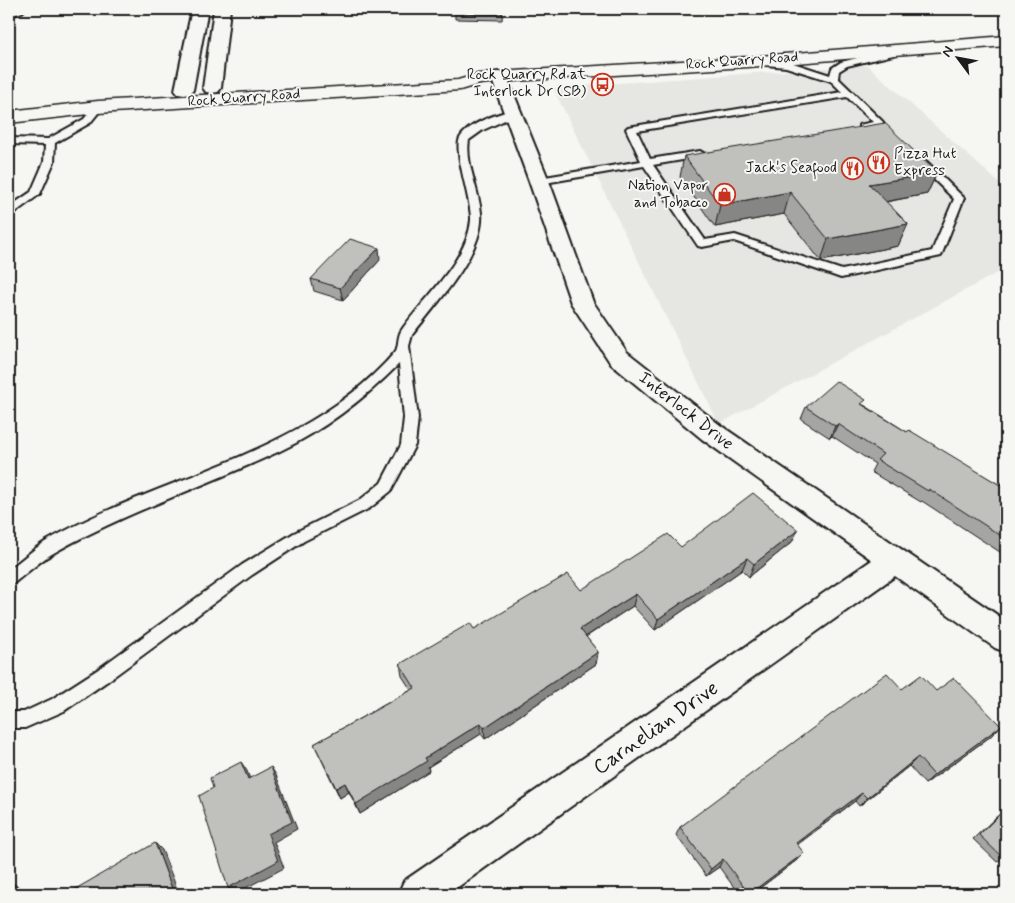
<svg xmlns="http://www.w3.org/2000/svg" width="1015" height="903" viewBox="0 0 1015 903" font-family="Mynerve,sans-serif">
<rect width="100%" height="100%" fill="#f6f6f2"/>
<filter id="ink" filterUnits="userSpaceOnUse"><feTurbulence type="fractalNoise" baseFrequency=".02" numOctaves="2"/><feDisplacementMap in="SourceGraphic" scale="10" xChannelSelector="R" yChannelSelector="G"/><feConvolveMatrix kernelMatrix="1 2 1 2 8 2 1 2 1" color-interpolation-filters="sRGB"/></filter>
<g filter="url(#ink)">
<path fill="#e6e6e2" d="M867,65l139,124v79l-287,156 -166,-336z"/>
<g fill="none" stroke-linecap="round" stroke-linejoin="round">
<defs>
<g id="service">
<path d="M890,50l4,3 -1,2 -46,11 -8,5 -1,7 45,44v4l-24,3v-4l14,-3 -26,-25 -210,34 13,28 50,-8 5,3 -5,3 -47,8 52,75 30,-5 107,35 90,-19 22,-52 -37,-36 1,-2h8l38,37 -23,58 -100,22 -107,-37 -32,6 -4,-1 -54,-80 -105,18 -5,-3 5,-3 102,-17 -15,-32 2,-2 214,-35 -11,-11 -45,-14 -20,-2v-4h21l43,14 2,-7 9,-6z"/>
<path d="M98,104l5,3 -13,16 -35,20 -1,19 -14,32 -27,20 -4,1v-8l22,-15 13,-30 1,-17 -36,-1v-6l39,1 36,-20 11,-14z"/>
<path d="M513,110l3,1v4l-33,15 -14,10c-4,23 10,49 12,73 4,39 -46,92 -69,122l-3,11 9,72 -3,27 -24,46 -21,17 -66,33 -52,34 -143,105 -45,31 -39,17h-16v-16h15l28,-13 45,-29 145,-105 52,-32 66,-33 21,-17 20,-38 3,-27 -5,-54c-35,35 -75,66 -119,87 -74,35 -152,60 -223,100 -15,8 -29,21 -43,32l-5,2v-16c12,-8 23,-19 36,-27 114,-67 260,-85 350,-190 4,-4 2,-14 6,-21 21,-31 67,-71 70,-111 1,-18 -18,-69 -11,-82 9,-15 37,-24 53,-28z"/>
</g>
<g id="minor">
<path d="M9,9h16l-3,3 -13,5z"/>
<path d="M192,9h16l-15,81 -3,4 -6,1 -6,-1 -3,-4z"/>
<path d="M214,9h16l-9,79 -3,4 -6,1 -6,-1 -3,-4z"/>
<path d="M499,72l6,1 2,4 42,104 44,121 34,50 93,73 286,196v31l-11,-4 -100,-72 -447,318h-50l6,-13 468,-321 -170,-121 -91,-75 -40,-61 -42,-122 -38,-104 2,-4z"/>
</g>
<path id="secondary" d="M1006,36v10l-258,21 -249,15 -19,2 -20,6 -362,23 -89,10v-12l89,-10 360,-21 20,-6 21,-2 249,-15z"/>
</defs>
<use href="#service" stroke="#1c1c1c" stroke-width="4"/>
<use href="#minor" stroke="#1c1c1c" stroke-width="4"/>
<use href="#secondary" stroke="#1c1c1c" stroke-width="3"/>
<use href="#service" fill="#f6f6f2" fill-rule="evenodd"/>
<use href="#minor" fill="#f6f6f2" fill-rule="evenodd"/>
<use href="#secondary" fill="#f6f6f2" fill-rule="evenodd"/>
</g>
<g fill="#a5a5a3" stroke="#1c1c1c">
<path d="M456,9h47l-1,11 -47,-1v-6z"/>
<path d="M684,156l253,17 -10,21 -41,8 22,22 -10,22 -77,15 -37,-47 -69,13 -35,-50z"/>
<path d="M380,260l-37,40 -29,-9 -3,-12z"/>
<path d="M864,405l43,27 93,53 6,-7v78l-84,-55 -1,1 -50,-30 4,-8 -43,-28 -2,2 -29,-19 5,-12z"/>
<path d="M792,542l-43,35 -7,-7 -87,60 -22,-24 -47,31 12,15 -2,12 -111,75 -4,-5 -53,33 1,4 -69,43 -11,-22 -9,6 -26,-54 97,-54 -9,-14 -2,-12 74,-35 107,-39 100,-43z"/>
<path d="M902,689l34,2 65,35 -10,10 -66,48 -16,-18 -50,40 -4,-5 -58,44v15l-45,34h-13l-20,-27 -13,9 -30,-41 4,-8z"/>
<path d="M1000,814l3,44 -6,4 -24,-23 22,-21z"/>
</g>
<g fill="#868684" stroke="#1c1c1c">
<path d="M937,173l-10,21 -65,12 7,-22z"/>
<path d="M790,192l-6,22 -69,13 5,-22z"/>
<path d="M908,224l-10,22 -77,15 7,-22z"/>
<path d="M379,248l1,12 -37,40 -3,-12z"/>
<path d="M838,424l-6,12 -2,2 5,-12z"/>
<path d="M798,530l-6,12 -43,35 5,-13z"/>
<path d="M747,558l-5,12 -87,60 3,-11z"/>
<path d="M636,594l-3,12 -54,35 1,-12z"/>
<path d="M598,652l-2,12 -111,75 -1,-11z"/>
<path d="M481,723v11l-53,33 1,4 -69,43 -4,-10 69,-46z"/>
<path d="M1001,726l-10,10 -66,48 9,-9z"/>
<path d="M918,757l-9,9 -50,40 8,-8z"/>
<path d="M241,762l6,9 6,16 -5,-8z"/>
<path d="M271,767l5,8 21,54 -23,13 10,26 -50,26 -6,-6z"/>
<path d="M345,783l4,9 -9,6 -4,-10z"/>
<path d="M862,793l-7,8 -66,50 7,-8z"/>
<path d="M155,843l7,7 17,44h-5z"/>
<path d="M804,853l-7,7 -45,34h-3z"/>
<path d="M723,859l-4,8 -13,9 5,-7z"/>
<path d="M9,881l10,6 2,7h-12z"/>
</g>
<g fill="#c0c0bd" stroke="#1c1c1c">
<path d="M456,9h47l-1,5 -47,-1z"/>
<path d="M885,123l52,50 -68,11 39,40 -80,15 -38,-47 -70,13 -36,-49z"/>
<path d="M350,239l29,9 -39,40 -29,-9z"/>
<path d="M836,381l30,19 -5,4 46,28 2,-2 91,55 6,-7v61l-77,-50 -1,2 -51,-31 6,-6 -45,-30 -3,2 -29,-19z"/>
<path d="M753,493l45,37 -44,34 -7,-6 -89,61 -22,-25 -56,35 18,23 -114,76 -3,-5 -56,35 2,3 -71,43 -11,-21 -9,5 -22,-44 101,-56 -15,-24 70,-41 4,6 94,-55 13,16 87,-56 13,13z"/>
<path d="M887,673l15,16 19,-14 15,16 18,-13 47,48 -67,49 -16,-18 -51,41 -5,-5 -66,50 8,10 -55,41 -26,-35 -12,10 -31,-42z"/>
<path d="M241,762l7,17 23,-12 21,55 -24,12 10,27 -50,27 -29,-92 14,-8 -3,-10z"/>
<path d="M1000,814l6,6v34l-3,4 -24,-23z"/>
<path d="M155,843l19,51h-101l-1,-3z"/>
<path d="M608,890l2,4h-12z"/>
</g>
</g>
<defs>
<symbol id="bus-ring" viewBox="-11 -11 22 22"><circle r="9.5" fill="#f6f6f2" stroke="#c8321e" stroke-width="1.5"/><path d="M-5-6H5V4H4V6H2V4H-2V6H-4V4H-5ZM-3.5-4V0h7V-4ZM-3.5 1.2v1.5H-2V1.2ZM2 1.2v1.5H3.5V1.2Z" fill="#c8321e"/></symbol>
<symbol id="restaurant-ring" viewBox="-11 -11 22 22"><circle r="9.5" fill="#f6f6f2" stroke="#c8321e" stroke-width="1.5"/><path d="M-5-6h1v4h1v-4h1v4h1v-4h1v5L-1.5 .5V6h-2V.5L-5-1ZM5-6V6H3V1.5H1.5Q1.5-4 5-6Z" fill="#c8321e"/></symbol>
<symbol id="shop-ring" viewBox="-11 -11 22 22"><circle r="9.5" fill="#f6f6f2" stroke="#c8321e" stroke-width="1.5"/><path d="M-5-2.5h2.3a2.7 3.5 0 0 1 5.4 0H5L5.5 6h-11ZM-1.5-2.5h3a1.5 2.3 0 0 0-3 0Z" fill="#c8321e"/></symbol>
</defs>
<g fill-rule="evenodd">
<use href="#bus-ring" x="590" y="72" width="25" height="25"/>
<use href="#restaurant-ring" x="866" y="150" width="25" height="25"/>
<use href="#restaurant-ring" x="840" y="156" width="25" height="25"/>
<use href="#shop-ring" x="712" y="182" width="25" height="25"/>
</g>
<g text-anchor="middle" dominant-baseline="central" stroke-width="4" stroke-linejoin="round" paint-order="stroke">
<g font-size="15" fill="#1c1c1c" stroke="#f6f6f2">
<text transform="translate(742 61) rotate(-4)">Rock Quarry Road</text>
<text transform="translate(244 98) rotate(-4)">Rock Quarry Road</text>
</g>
<g font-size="15" fill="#1c1c1c" stroke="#f6f6f2" text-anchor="end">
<text x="586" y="75">Rock Quarry Rd at<tspan x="586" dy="17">Interlock Dr (SB)</tspan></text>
<text x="894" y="154" text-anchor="start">Pizza Hut<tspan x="894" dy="17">Express</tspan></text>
<text x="837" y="168">Jack's Seafood</text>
<text x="708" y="186">Nation Vapor<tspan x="708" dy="17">and Tobacco</tspan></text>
</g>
<g font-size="18" fill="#1c1c1c" stroke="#f6f6f2">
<text transform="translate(686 411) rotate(38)">Interlock Drive</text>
</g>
<g font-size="21" fill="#1c1c1c" stroke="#f6f6f2">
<text transform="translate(656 728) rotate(-35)">Carnelian Drive</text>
</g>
</g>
<rect width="1015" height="903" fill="none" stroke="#f6f6f2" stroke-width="30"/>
<rect x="15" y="15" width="985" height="873" fill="none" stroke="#1c1c1c" stroke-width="2" filter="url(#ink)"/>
<g transform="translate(958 58) rotate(302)" stroke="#f6f6f2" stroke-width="4" paint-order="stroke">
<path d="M0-4L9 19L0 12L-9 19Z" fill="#1c1c1c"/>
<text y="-8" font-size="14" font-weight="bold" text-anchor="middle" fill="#1c1c1c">N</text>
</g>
</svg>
